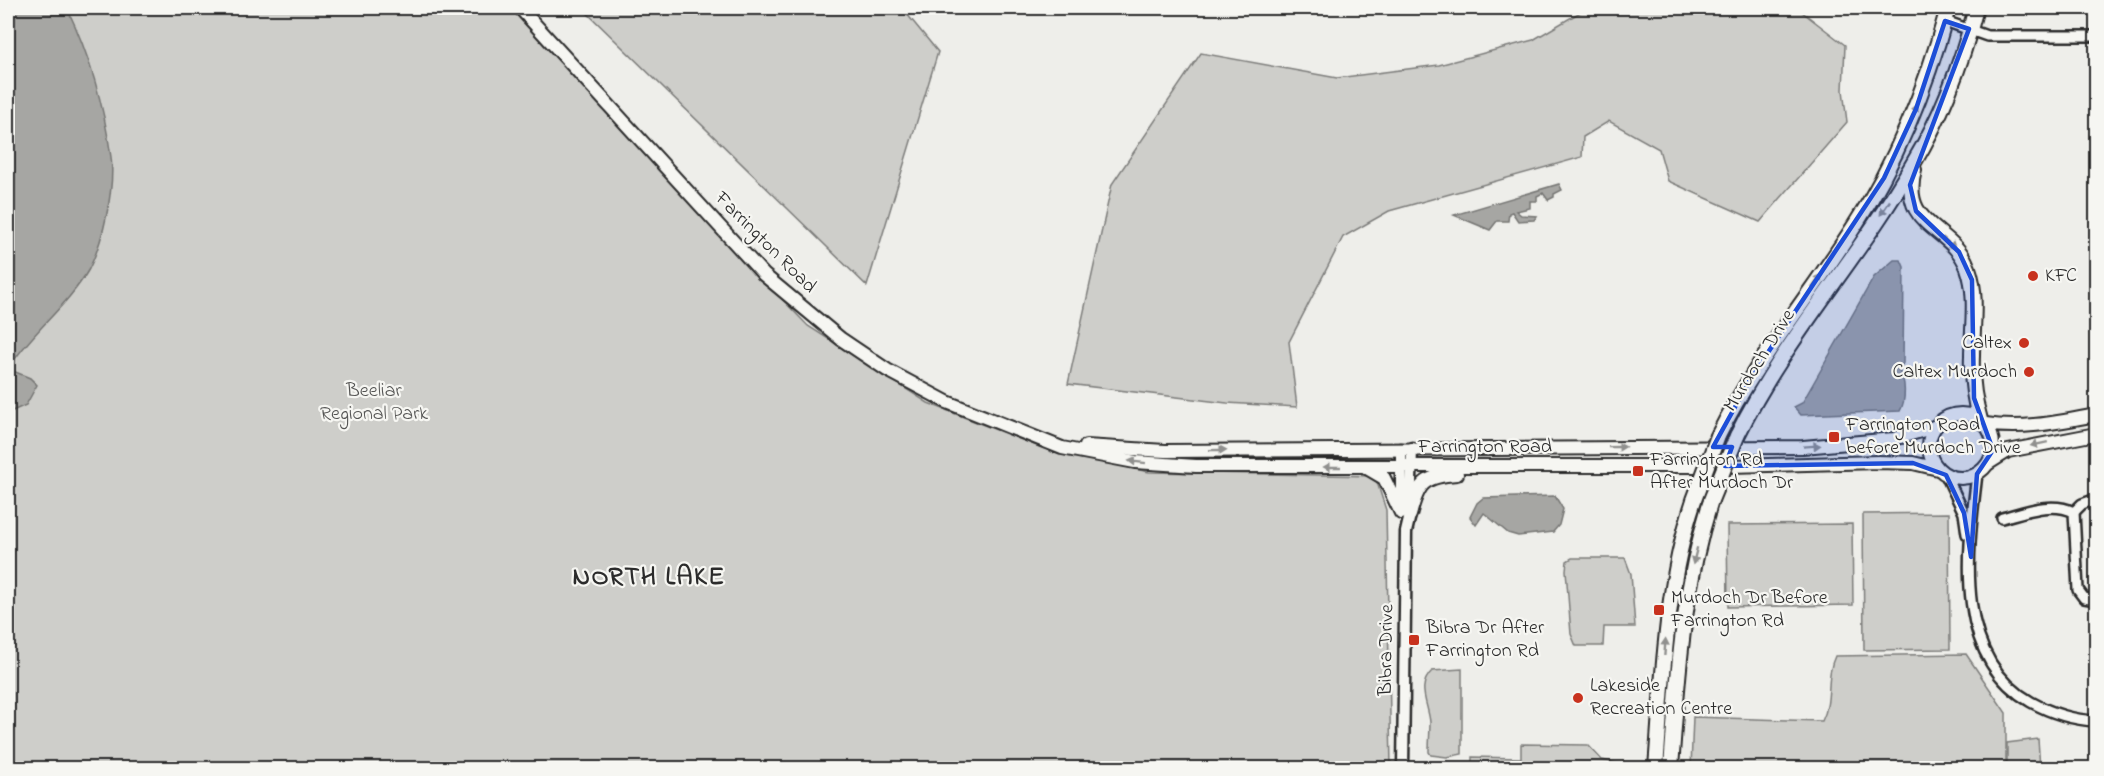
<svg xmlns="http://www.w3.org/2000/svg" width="2104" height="776" viewBox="0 0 2104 776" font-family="'Indie Flower',sans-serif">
<rect width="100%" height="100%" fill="#eeeeea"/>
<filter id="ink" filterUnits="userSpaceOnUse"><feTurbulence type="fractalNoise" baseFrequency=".0167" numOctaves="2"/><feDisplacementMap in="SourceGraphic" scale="12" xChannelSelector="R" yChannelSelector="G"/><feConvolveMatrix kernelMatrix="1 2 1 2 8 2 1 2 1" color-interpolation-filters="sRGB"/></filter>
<g filter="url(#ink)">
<g fill="#cececa" stroke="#7c7c7a" stroke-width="1.5">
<path d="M8,8h504l178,196 118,122 120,77 119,47 102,22 226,4 11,34 5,258h-1383z"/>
<path d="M582,8h320l36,44 -71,234z"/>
<path d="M1587,8h210l48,37 -2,45 4,32 -87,100 -92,-41 -9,-32 -50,-28 -26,16 -1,20 -193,54 -46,26 -54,105 8,65 -70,-4 -159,-19 44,-200 89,-131 136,25 102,-13 94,-25z"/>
<path d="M1949,513l1,136 -86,1 -1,-136z"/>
<path d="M1852,524l1,81 -125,2 -1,-82z"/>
<path d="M1572,558h53l6,16 4,53h-31l-1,19h-27l-5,-12 -5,-64 1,-9z"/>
<path d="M1966,654l40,59v55h-315l2,-51 129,4c11,-21 3,-44 13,-65z"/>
<path d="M1462,669v85l-15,3 -16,-2 -2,-3c0,-10 1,-20 1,-30 -2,-19 -14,-36 2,-51z"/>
<path d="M2038,739l2,29h-33v-25z"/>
<path d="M1521,744l67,1 14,15 29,6v2h-159v-11l49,1z"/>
</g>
<g fill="#a6a6a3" stroke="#757573" stroke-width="1.5">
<path d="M8,8h59c22,46 37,98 44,149 4,31 -8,85 -22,112 -22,38 -58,63 -81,100l22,9 7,7 -11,20 -18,8z"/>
<path d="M1559,184l3,6 -8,4v3l-6,3 -5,-7 -6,3v5h-7v7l-14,3 5,4 16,1 -3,4 -16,1 -6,-9 -3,1 -1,8h-11l-7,9 -36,-15z"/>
<path d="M1894,260h7l3,7 -1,96 -4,8c7,8 7,30 1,40l-99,4 -7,-8 8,-4 72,-126z"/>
<path d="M1555,496l8,13 -4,16 -6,7 -35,4 -10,-3 -24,-20 -8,12 -6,-8 7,-14 6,-5z"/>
</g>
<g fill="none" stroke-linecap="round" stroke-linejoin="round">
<defs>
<g id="minor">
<path d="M1945,21l42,15h109"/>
<path d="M1977,474c-9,76 -25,183 54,228 20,11 42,18 65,19"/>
<path d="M1946,475l18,38 3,21"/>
<path d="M2074,512l8,-8 14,-5"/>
<path d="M2002,518c23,-6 49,-17 72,-6l4,78 6,8 12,2"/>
</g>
<g id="tertiary">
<path d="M1401,449v63"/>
<path d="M1403,768l3,-236 4,-17 2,-67"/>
</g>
<g id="secondary">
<path d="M520,8l244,267 77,64 46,31 60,32 115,46 73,14 61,4h534l148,-4 35,1 25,6"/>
<circle cx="1961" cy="446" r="32"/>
<path d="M1985,424c38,6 74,-2 111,-9"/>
<path d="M1086,446l79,5 638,-4 91,-8 40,-12"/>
<path d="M1989,463l19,-12 88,-17"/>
<path d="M1367,468l17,10 17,35"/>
<path d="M1410,515c8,-31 13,-39 47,-41"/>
</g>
<g id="primary">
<path d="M1914,170c-15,58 39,56 54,98 10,27 4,60 4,88 -1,22 2,43 8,64"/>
<path d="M1718,436c37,-75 92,-140 137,-211 44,-67 72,-140 93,-217"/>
<path d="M1737,436c47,-97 122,-178 176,-272 29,-48 49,-102 63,-156"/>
<path d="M1656,768c7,-90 9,-181 38,-268"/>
<path d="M1671,768c7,-95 11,-175 40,-268"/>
</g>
</defs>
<use href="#minor" stroke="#2b2b2b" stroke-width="14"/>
<use href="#tertiary" stroke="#2b2b2b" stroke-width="15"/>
<use href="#secondary" stroke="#2b2b2b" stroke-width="16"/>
<use href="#primary" stroke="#2b2b2b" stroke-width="18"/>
<use href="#minor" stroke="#f6f6f2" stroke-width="9"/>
<use href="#tertiary" stroke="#f6f6f2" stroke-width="10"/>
<use href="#secondary" stroke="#f6f6f2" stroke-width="12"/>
<use href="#primary" stroke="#f6f6f2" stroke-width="14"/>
<defs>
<g id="primary-bridge">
<path d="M1694,500l24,-64"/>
<path d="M1711,500l26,-64"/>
</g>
</defs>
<use href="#primary-bridge" stroke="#2b2b2b" stroke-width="18" stroke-linecap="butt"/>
<use href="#primary-bridge" stroke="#f6f6f2" stroke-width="14"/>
</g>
<defs><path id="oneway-solid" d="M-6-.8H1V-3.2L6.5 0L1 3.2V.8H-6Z" transform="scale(1.5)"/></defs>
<g fill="#90908e">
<use href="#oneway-solid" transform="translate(1914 112) rotate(-68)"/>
<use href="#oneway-solid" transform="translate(1885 208) rotate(124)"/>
<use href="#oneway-solid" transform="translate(1949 243) rotate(41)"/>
<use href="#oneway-solid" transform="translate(1817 281) rotate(-55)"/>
<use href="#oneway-solid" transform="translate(2039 444) rotate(168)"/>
<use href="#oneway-solid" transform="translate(1812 446) rotate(-4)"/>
<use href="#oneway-solid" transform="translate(1617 447) rotate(-1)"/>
<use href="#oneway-solid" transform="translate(1218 450) rotate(-1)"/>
<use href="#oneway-solid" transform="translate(1137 462) rotate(-173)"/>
<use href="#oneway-solid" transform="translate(1332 467) rotate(-180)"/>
<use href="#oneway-solid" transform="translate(1695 556) rotate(104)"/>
<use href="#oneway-solid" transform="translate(1665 647) rotate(-86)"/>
</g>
</g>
<path fill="#1d4ed8" fill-opacity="0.2" stroke="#1d4ed8" stroke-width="4.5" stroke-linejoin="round" d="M1945,21l24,8 -59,156 6,26 43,41 13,28 2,118 19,52 -16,24 -6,83 -7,-44 -18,-38 -33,-12 -188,3 7,-19h-19l38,-69 133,-200 32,-69z"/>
<g fill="#c8321e" stroke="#f6f6f2" stroke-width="2">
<circle cx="2033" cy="276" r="6"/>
<circle cx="2024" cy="343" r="6"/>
<circle cx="2029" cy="372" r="6"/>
<rect x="1828" y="431" width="12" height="12" rx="3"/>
<rect x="1632" y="465" width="12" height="12" rx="3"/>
<rect x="1653" y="604" width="12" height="12" rx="3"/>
<rect x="1408" y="634" width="12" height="12" rx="3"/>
<circle cx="1578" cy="698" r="6"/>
</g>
<g text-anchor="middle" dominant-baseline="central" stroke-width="4.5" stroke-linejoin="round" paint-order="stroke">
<g font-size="20" fill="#2b2b2b" stroke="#f6f6f2">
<text transform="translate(765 243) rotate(45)">Farrington Road</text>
<text transform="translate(1760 361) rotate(-58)">Murdoch Drive</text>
<text x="1485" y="447">Farrington Road</text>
<text transform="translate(1387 650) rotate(-89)">Bibra Drive</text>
</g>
<g font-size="20" fill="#2b2b2b" stroke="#f6f6f2" text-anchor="start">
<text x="2045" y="276">KFC</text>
<text x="2012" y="343" text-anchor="end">Caltex</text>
<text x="2017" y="372" text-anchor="end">Caltex Murdoch</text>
<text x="1846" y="425">Farrington Road<tspan x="1846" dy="23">before Murdoch Drive</tspan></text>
<text x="1650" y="460">Farrington Rd<tspan x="1650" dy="23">After Murdoch Dr</tspan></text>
<text x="1671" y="598">Murdoch Dr Before<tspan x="1671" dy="23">Farrington Rd</tspan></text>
<text x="1426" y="628">Bibra Dr After<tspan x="1426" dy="23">Farrington Rd</tspan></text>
<text x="1590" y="686">Lakeside<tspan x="1590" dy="23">Recreation Centre</tspan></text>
</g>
<g font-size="20" fill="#545453" stroke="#f6f6f2">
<text x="374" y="391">Beeliar<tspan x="374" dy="23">Regional Park</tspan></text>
</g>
<g font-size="26" font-weight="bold" letter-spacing="1.5" fill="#2b2b2b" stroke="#f6f6f2">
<text x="649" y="578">NORTH LAKE</text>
</g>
</g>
<rect width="2104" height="776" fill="none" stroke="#f6f6f2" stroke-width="30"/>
<rect x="15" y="15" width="2074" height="746" fill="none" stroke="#2b2b2b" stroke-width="2" filter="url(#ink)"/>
</svg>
